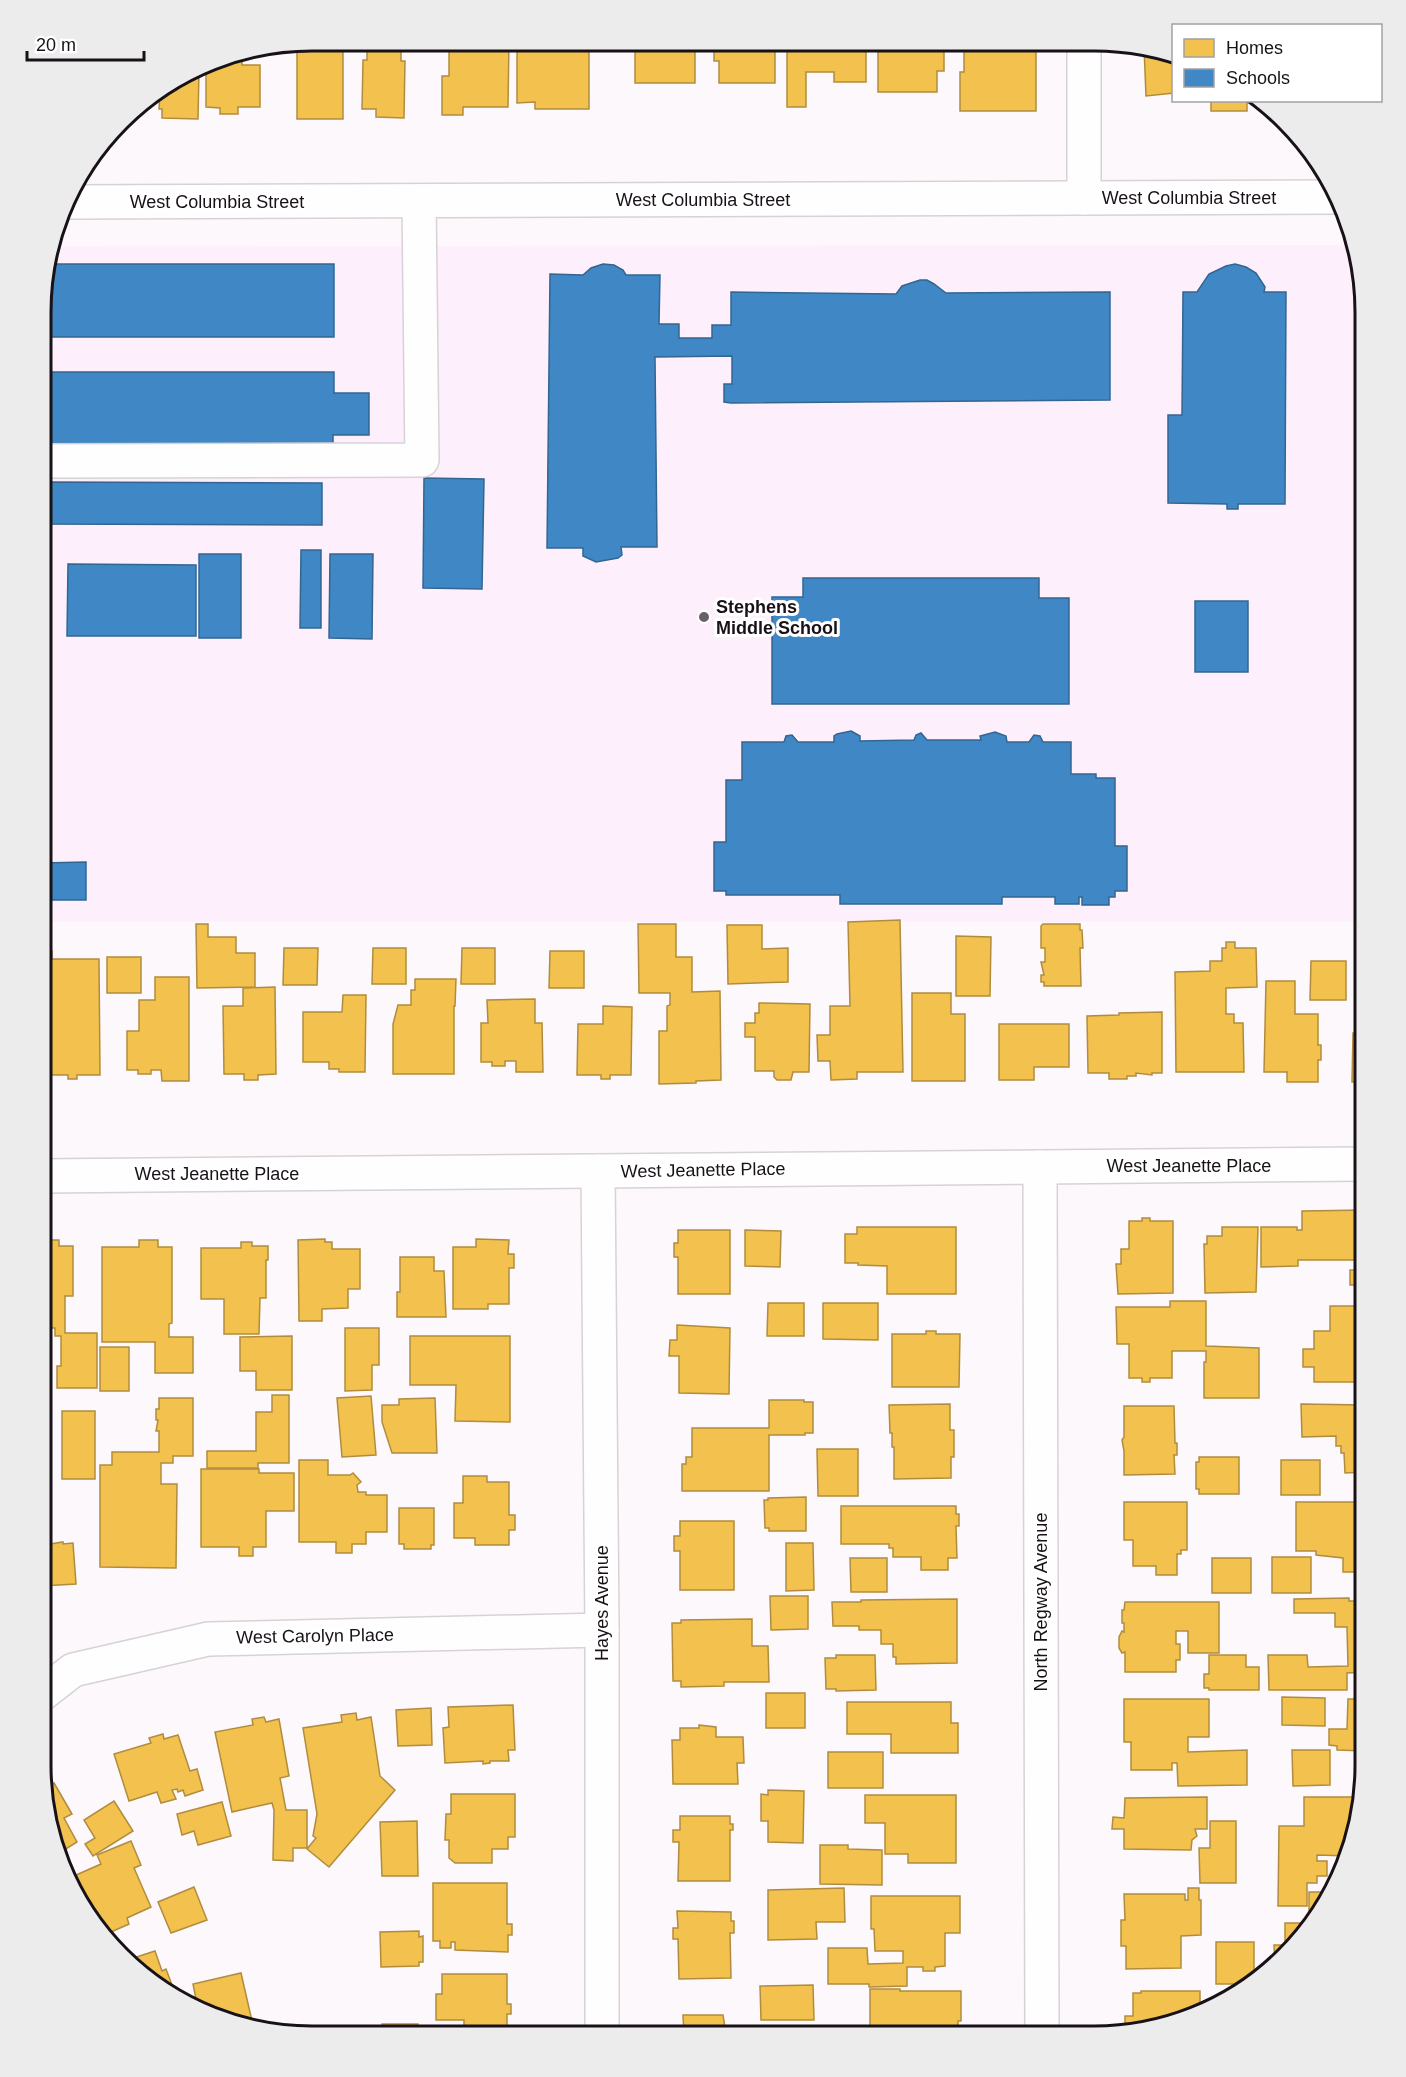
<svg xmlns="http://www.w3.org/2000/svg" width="1406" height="2077" viewBox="0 0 1406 2077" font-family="Arial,sans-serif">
<rect width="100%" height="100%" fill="#fdf8fc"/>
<path fill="#fdf0fc" d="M1350,245l15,66v611h-1323l1,-646 10,-30z"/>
<g fill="#f2c14e" stroke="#b18c3e" stroke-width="1.5">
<path d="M312,40l31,1v78h-46v-76z"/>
<path d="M367,41h34v20h4l-1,57 -28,-1v-8h-14l1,-49h4z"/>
<path d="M460,41h49l-1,66h-45v8h-21v-39h7v-33h11z"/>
<path d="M517,41h72v68h-54v-7l-18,1z"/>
<path d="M635,41l60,1v41h-60z"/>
<path d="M720,42h55v41h-56v-22h-5v-13h6z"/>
<path d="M787,42h79v40h-32v-10h-28v35h-19z"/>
<path d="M878,42h66v29h-7v21h-59z"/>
<path d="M992,42l44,1v68h-76v-39h4v-28h28z"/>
<path d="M1144,47l30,8v38l-28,3z"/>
<path d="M242,52v13h18v42h-22v7h-18v-6l-14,-1v-42l18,-10 21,-3z"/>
<path d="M199,70l-1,49 -36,-1v-9h-3l1,-17z"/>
<rect x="1211" y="100" width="36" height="11"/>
<path d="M900,920l3,152h-46v7l-26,1 -1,-19h-12l-1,-26h13v-29h20l-2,-84z"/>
<path d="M196,924h12v13h28v16h19v34l-58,1z"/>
<path d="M638,924h38v33h16v35l28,-1 1,89 -25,1v2l-37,1v-53h8v-25l3,-1v-12h-31z"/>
<path d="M1043,924h37v6h2l1,18h-3l1,38h-37v-4h-3v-7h3l-3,-13h4v-14h-4v-22z"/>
<path d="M727,925h35v24l26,-1v34l-60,2z"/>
<path d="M956,936l35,1 -1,59h-34z"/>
<path d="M1226,942h9v6h21l1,39 -31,1v26h8v9h9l1,49h-68l-1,-100 35,-1v-10h12v-13h4z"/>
<path d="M284,948h34l-1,37h-34z"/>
<path d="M373,948h33v36h-34z"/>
<path d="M462,948h33v36h-34z"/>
<path d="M42,951h10v8h47l1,116h-23v4h-9v-4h-23v-25h-3z"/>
<path d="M550,951h34v37h-35z"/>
<rect x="107" y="957" width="34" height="36"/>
<path d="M1311,961h35v39h-36z"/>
<path d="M155,977h34v104h-27l-1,-11h-10v4h-13v-4h-11v-39h12v-31h16z"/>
<path d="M415,979h41l-1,27h-1v68h-61v-50l5,-19h13v-15h4z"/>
<path d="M1266,981h29v33h23v31h3v15h-3v22h-31v-10h-23z"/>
<path d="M275,987l1,87 -18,1v5h-14v-6h-20l-1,-68h20v-18z"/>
<path d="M912,993h39v21h14v67h-53z"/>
<path d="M343,995h23l-1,77h-26v-3h-10v-7h-26v-50h39z"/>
<path d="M535,999v24h7l1,49h-27v-11h-11v5h-13v-4h-11v-39h7l-1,-23z"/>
<path d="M759,1003l51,1 -1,68h-16l-2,8h-14l-3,-3v-6h-19v-34h-10v-14h10v-10h4z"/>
<path d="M603,1006l29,1 -1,68h-21v4h-9v-4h-24l1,-51h25z"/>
<path d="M1162,1012v61h-10v2l-16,-2v3h-9v3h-18v-6h-21l-1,-57 32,-1v-2z"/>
<rect x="1362" y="1012" width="3" height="12"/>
<path d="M999,1024h70v43h-35v13h-35z"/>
<path d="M1361,1028h4v54h-13l1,-49h8z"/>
<path d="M1365,1210v83h-10v-8h-5v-15h5v-10h-57v6l-37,1v-40h36v3h5v-19z"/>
<path d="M1142,1218h8v3h23v72l-55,1 -2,-30h5v-15h8v-28h13z"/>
<path d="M857,1227h99v67h-69v-28l-29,-1v-2h-13v-29h12z"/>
<path d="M1222,1227h36l-2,65 -51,1 -1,-49h3v-8h15z"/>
<path d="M678,1230h52v64h-52v-37h-4v-14h4z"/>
<path d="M745,1230l36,1 -1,36 -35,-1z"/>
<path d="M325,1239v3h7v7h28v40h-12v19l-26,1v12h-23l-1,-81z"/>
<path d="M476,1239l33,1 -1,14h6v14h-5v36h-21v5h-35v-62h23z"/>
<path d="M47,1240h12v6h14v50h-8v37h32v55h-40v-22h4v-30h-6v-8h-14v-81h6z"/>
<path d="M139,1240h19v7h14v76l-3,1v13h24v36h-38v-31h-53v-95h37z"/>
<path d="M241,1242h11v4h16v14h-2v38h-6l-1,36h-35v-35h-23v-51h40z"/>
<path d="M400,1257h34v14h10l2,46h-49v-25h3z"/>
<path d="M1170,1301h36v45l53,2v50h-55v-36h2v-11h-34v27h-22v4h-8v-4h-13v-34h-12l-1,-37h54z"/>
<path d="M768,1303h36v33h-37z"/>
<path d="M823,1303h55v37l-55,-1z"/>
<path d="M1330,1306h35v76h-51v-15h-11v-18h11v-18h16z"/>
<path d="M677,1325l53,3 -1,66 -50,-1v-37h-10l1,-16h7z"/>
<path d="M345,1328h34v37h-7v25l-27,1z"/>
<path d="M926,1331h10v3h24l-1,53h-67v-53h34z"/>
<path d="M292,1336v54h-36v-19h-16v-34z"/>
<path d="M410,1336h100v86l-55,-1 1,-36h-46z"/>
<rect x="100" y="1347" width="29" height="44"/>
<path d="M272,1395h17v68h-31v5h-51v-17h49v-39h16z"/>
<path d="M371,1396l5,59 -34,2 -5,-59z"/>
<path d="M159,1398h34v58h-20v7h-12v21h16l-1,84 -76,-1v-102h12v-13h47v-21h-3l2,-11h-2v-11h3z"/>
<path d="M435,1398l2,55h-45l-10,-31v-17h17v-6z"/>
<path d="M769,1400h35v2h9v31h-8v2h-36v56h-87v-27h4v-7h6v-29h77z"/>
<path d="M950,1404v26h4v27h-3v21l-57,1v-32h-2v-14h-2l-1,-28z"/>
<path d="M1301,1404l64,1v67l-20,1 -1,-20h-3v-7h-5v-10l-34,1z"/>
<path d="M1124,1406h50l1,37h2v12h-3l1,19 -51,1v-24l-2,-11 2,-3z"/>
<rect x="62" y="1411" width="33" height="68"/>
<path d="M817,1449h41v47h-40z"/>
<path d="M1199,1457h40v37h-40v-5h-3v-27h3z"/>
<path d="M299,1460h29v15h22l3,-2 8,9 -4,3 1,7h8v3h21v37h-21v12h-14v9h-16v-11h-37z"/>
<rect x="1281" y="1460" width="39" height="35"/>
<path d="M201,1469h58v4h35v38h-28v36h-13v9h-14v-9h-38z"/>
<path d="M463,1476h24v6h22v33h6v15h-6v15h-34v-7h-21v-35h9z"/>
<path d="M806,1497v34h-37v-3h-4l-1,-28h4v-2z"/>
<path d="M1124,1502h63v48h-6v4h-4v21h-21v-9h-23v-26h-9z"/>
<path d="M1296,1502h69v70h-22v-14l-27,-3v-4h-20z"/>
<path d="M841,1506h115v8h3v12h-3l1,32h-9v12h-27v-13h-28v-9h-4v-4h-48z"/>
<path d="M399,1508h35v37h-3v4h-27v-5h-5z"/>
<path d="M680,1521h54v69h-54v-39h-6v-15h6z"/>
<path d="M41,1528l3,17 19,-3v2l10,-1 3,41 -35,2z"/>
<path d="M786,1543h27l1,47 -28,1z"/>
<rect x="1272" y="1557" width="39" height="36"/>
<path d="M850,1558h37v34h-36z"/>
<rect x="1212" y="1558" width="39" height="35"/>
<path d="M770,1596h38v33l-37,1z"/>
<path d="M1349,1598v3h16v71l-18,1v17h-78l-1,-35h39l1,12 40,-1 -1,-39h-12v-14h-41v-14z"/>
<path d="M957,1599v64l-61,1v-7h-3v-13h-12v-14h-22v-4h-26l-1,-24h29v-2z"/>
<path d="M1125,1602h94v51h-31v-22h-12v13h4v16h-4v12h-51v-20l-3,1 -3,-5v-11l3,-6 2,1v-9h-2v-13h2z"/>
<path d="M752,1619v27h16l1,36h-45v4l-43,1v-6h-8l-1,-58h9v-3z"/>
<path d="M836,1655h39l1,35 -40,1v-2h-10l-1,-31h11z"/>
<path d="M1209,1655h37v12h13v23h-50v-2h-5v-14h5z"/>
<rect x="766" y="1693" width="39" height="35"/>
<path d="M1282,1697l43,1v28l-43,-1z"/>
<path d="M1124,1699h85v38h-21v15l59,-2v35l-69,1 -1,-23h-5v7h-41v-28h-7z"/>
<path d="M1348,1699h17v52l-28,-1v-4l-8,-1v-16h18z"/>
<path d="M847,1702h104v21h7v30h-67v-19h-44z"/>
<path d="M513,1705l2,45h-7l1,11h-19v2l-7,1v-3l-38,2 -2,-35 6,-1 -1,-20z"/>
<path d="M431,1708l1,37 -34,1 -2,-36z"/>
<path d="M356,1713l1,7 14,-3 9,59 15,14 -66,77 -22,-18 9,-11 -3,-2 4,-22 -14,-86 39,-6 -1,-7z"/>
<path d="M264,1717l2,5 13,-3 10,57 -9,2 6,32h21v38h-14v13l-20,-1 1,-50 -2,-7 -40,9 -17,-80 38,-7 -1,-6z"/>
<path d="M699,1725l17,2v10h27l1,26h-7l1,21h-65l-1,-44h8v-12h19z"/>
<path d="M163,1734l1,5 14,-4 12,36 7,-2 6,21 -18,6 -2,-6 -5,2 -1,-3 -5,1 4,9 -15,4 -4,-11 -28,9 -15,-47 37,-11 -2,-5z"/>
<path d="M1292,1750h38v35l-37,1z"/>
<rect x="828" y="1752" width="55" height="36"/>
<path d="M54,1783l18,31 -8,4 13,24 -16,10 -15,-64z"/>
<path d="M768,1790l36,1 -1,52 -35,-1v-21h-7v-27l7,1z"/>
<path d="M451,1794h64v43h-7v12h-16v14h-37l-6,-5v-18h-4l1,-26h5z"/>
<path d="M865,1795h91v68h-48v-9h-23v-31h-20z"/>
<path d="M1207,1797v32h-12l2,7 -5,4 -1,10 -67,-1v-20h-12l1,-12 11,1 1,-20z"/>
<path d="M1304,1797h58l-11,56 -2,3 -32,-1v6h10v15h-10v7h-10v23h-29l1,-80h25z"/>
<path d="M114,1801l19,30 -40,25 -8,-12 10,-6 -11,-18z"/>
<path d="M222,1802l9,34 -33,9 -4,-14 -12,4 -5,-21z"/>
<path d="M680,1816h50v8h3v6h-3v51h-52l1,-39h-6v-12h7z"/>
<path d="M417,1821l1,55h-36l-2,-54z"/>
<path d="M1210,1821h26v62h-36l-1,-35h11z"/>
<path d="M131,1841l10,24 -7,3 17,39 -24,11 2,6 -27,12 -34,-51 -1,-6 34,-15 -4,-9z"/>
<path d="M820,1845h28v4l34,1v35l-62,-1z"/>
<path d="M433,1883h74v41h5v11h-4v17l-53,-2v-8h-4v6h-11v-7h-7z"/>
<path d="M194,1887l13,33 -36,13 -13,-31z"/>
<path d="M844,1888l1,34h-29l1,17 -49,1v-50z"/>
<path d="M1188,1888h11v12h2v35l-20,1v32l-55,1v-23h-5v-26h4l-1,-26h61v6h3z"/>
<path d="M1309,1892h22l-11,24 -45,51 -1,-22h11v-22h24z"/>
<path d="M871,1896h89v37h-15v33l-10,1v4h-12v-4h-16v19l-38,1v-3h-41v-36h39l1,16 35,-1v-12h-28l-1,-22h-3z"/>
<path d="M677,1911l54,1v9h3v12h-4l1,45 -52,1 -1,-40h-5v-11h5z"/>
<path d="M419,1931v6l4,-1v26h-4v4l-38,1 -1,-35z"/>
<path d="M1216,1942h38v40l-3,2h-35z"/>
<path d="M155,1951l7,20 4,-2 9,24 -4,1 -10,-3 -34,-31z"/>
<path d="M241,1973l11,48 -6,1 -49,-18 -4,-20z"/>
<path d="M442,1974h65v30h4v10h-4v16h-8v5h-35v-15h-28v-26h6z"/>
<path d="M813,1985l1,35h-53l-1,-34z"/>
<path d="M870,1989h30v2h61v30h-3v11h-6v4h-84l2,-1z"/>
<path d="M1141,1991h59v21l-75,17v-13h8v-23h8z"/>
<path d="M683,2015h40l3,19 -42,1z"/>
<path d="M382,2024h36v11l-67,-1v-3l31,1z"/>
</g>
<g fill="#3f88c5" stroke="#336591" stroke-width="1.5">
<path d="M47,264h287v73h-291v-61z"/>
<path d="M603,264l11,1 9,5 3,5h34l-1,49h20v14h33v-13h19v-33l165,2 6,-8 18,-6h7l7,4 12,9 164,-1v108l-379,3 -7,-1v-18h8v-28l-77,1 2,190h-36l1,8 -4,3 -22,4 -13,-6v-8h-36l3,-274 33,1 8,-7z"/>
<path d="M1235,264l11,3 10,6 9,14 -1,5h22l-1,212h-47v5h-11v-5l-59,-1v-88h14l1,-123h14l12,-18 17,-8z"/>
<path d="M1365,318v163h-4v-162z"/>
<path d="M43,372h291v21h35v42h-36v10h-290z"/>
<path d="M424,478l60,1 -2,110 -59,-1z"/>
<path d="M43,482l279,1v42l-280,-1z"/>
<path d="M301,550h20v78h-21z"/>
<rect x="199" y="554" width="42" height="84"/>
<path d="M330,554h43l-1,85 -43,-1z"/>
<path d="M68,564l128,1v71h-129z"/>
<path d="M803,578h236v20h30v106h-297v-107h31z"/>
<rect x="1195" y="601" width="53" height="71"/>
<path d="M851,731l9,5v5l54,-1 2,-5 5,-2 6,7h54l-1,-4 15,-4 11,4 1,6h22l5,-7 6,1 3,6h28v32h25v4h19v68h12v45h-12v6h-6v8h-27v-8h-3v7h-24v-7h-53v7h-162v-9h-114v-4h-12v-49h12v-62h16v-38h42l2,-6 6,-1 6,7h36v-6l3,-2z"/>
<path d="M86,862v38h-44v-37z"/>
</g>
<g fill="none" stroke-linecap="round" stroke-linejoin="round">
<defs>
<g id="minor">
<path d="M1084,43v155"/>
<path d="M68,202l1271,-5"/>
<path d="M43,461l379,-1 -3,-259"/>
<path d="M1040,1167l2,869"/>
<path d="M598,1171l4,459v405"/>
<path d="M41,1176l1324,-12"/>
<path d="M41,1695l32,-25 135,-31 394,-9"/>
</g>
</defs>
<use href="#minor" stroke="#d7d2d7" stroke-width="36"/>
<use href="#minor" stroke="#fffeff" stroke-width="33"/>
</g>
<circle fill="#686268" stroke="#fff" stroke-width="2" cx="704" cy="617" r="6"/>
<g text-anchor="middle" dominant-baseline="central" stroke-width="6" stroke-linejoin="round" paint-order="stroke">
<g font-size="18" fill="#181218" stroke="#fff">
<text x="1189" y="198">West Columbia Street</text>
<text x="703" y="200">West Columbia Street</text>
<text x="217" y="202">West Columbia Street</text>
<text x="1189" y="1166">West Jeanette Place</text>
<text transform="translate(703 1170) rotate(-1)">West Jeanette Place</text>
<text x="217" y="1174">West Jeanette Place</text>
<text transform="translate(1041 1602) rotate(-90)">North Regway Avenue</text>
<text transform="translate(602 1603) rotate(-90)">Hayes Avenue</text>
<text transform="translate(315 1636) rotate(-1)">West Carolyn Place</text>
</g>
<g font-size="18" font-weight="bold" fill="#181218" stroke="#fff" text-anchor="start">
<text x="716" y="607">Stephens<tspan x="716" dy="21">Middle School</tspan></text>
</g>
</g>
<path d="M0 0H1406V2077H0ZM312 51H1094A261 261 0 0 1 1355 312V1765A261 261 0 0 1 1094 2026H312A261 261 0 0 1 51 1765V312A261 261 0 0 1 312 51Z" fill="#edeced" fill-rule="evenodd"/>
<path fill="none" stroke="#181218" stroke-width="3" d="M312 51H1094A261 261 0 0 1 1355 312V1765A261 261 0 0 1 1094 2026H312A261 261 0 0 1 51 1765V312A261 261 0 0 1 312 51Z"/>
<rect x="1172" y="24" width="210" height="78" fill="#ffffff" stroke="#a3a0a3" stroke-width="1.5"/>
<rect x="1184" y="39" width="30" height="18" fill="#f2c14e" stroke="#a3a0a3" stroke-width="1.5"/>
<text x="1226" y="54" font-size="18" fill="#181218">Homes</text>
<rect x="1184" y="69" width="30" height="18" fill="#3f88c5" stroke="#a3a0a3" stroke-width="1.5"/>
<text x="1226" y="84" font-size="18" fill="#181218">Schools</text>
<path d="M27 51v9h117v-9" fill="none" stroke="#181218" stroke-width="3"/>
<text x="36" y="51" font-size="18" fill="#181218" stroke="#ffffff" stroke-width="4.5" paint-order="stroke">20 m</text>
</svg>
